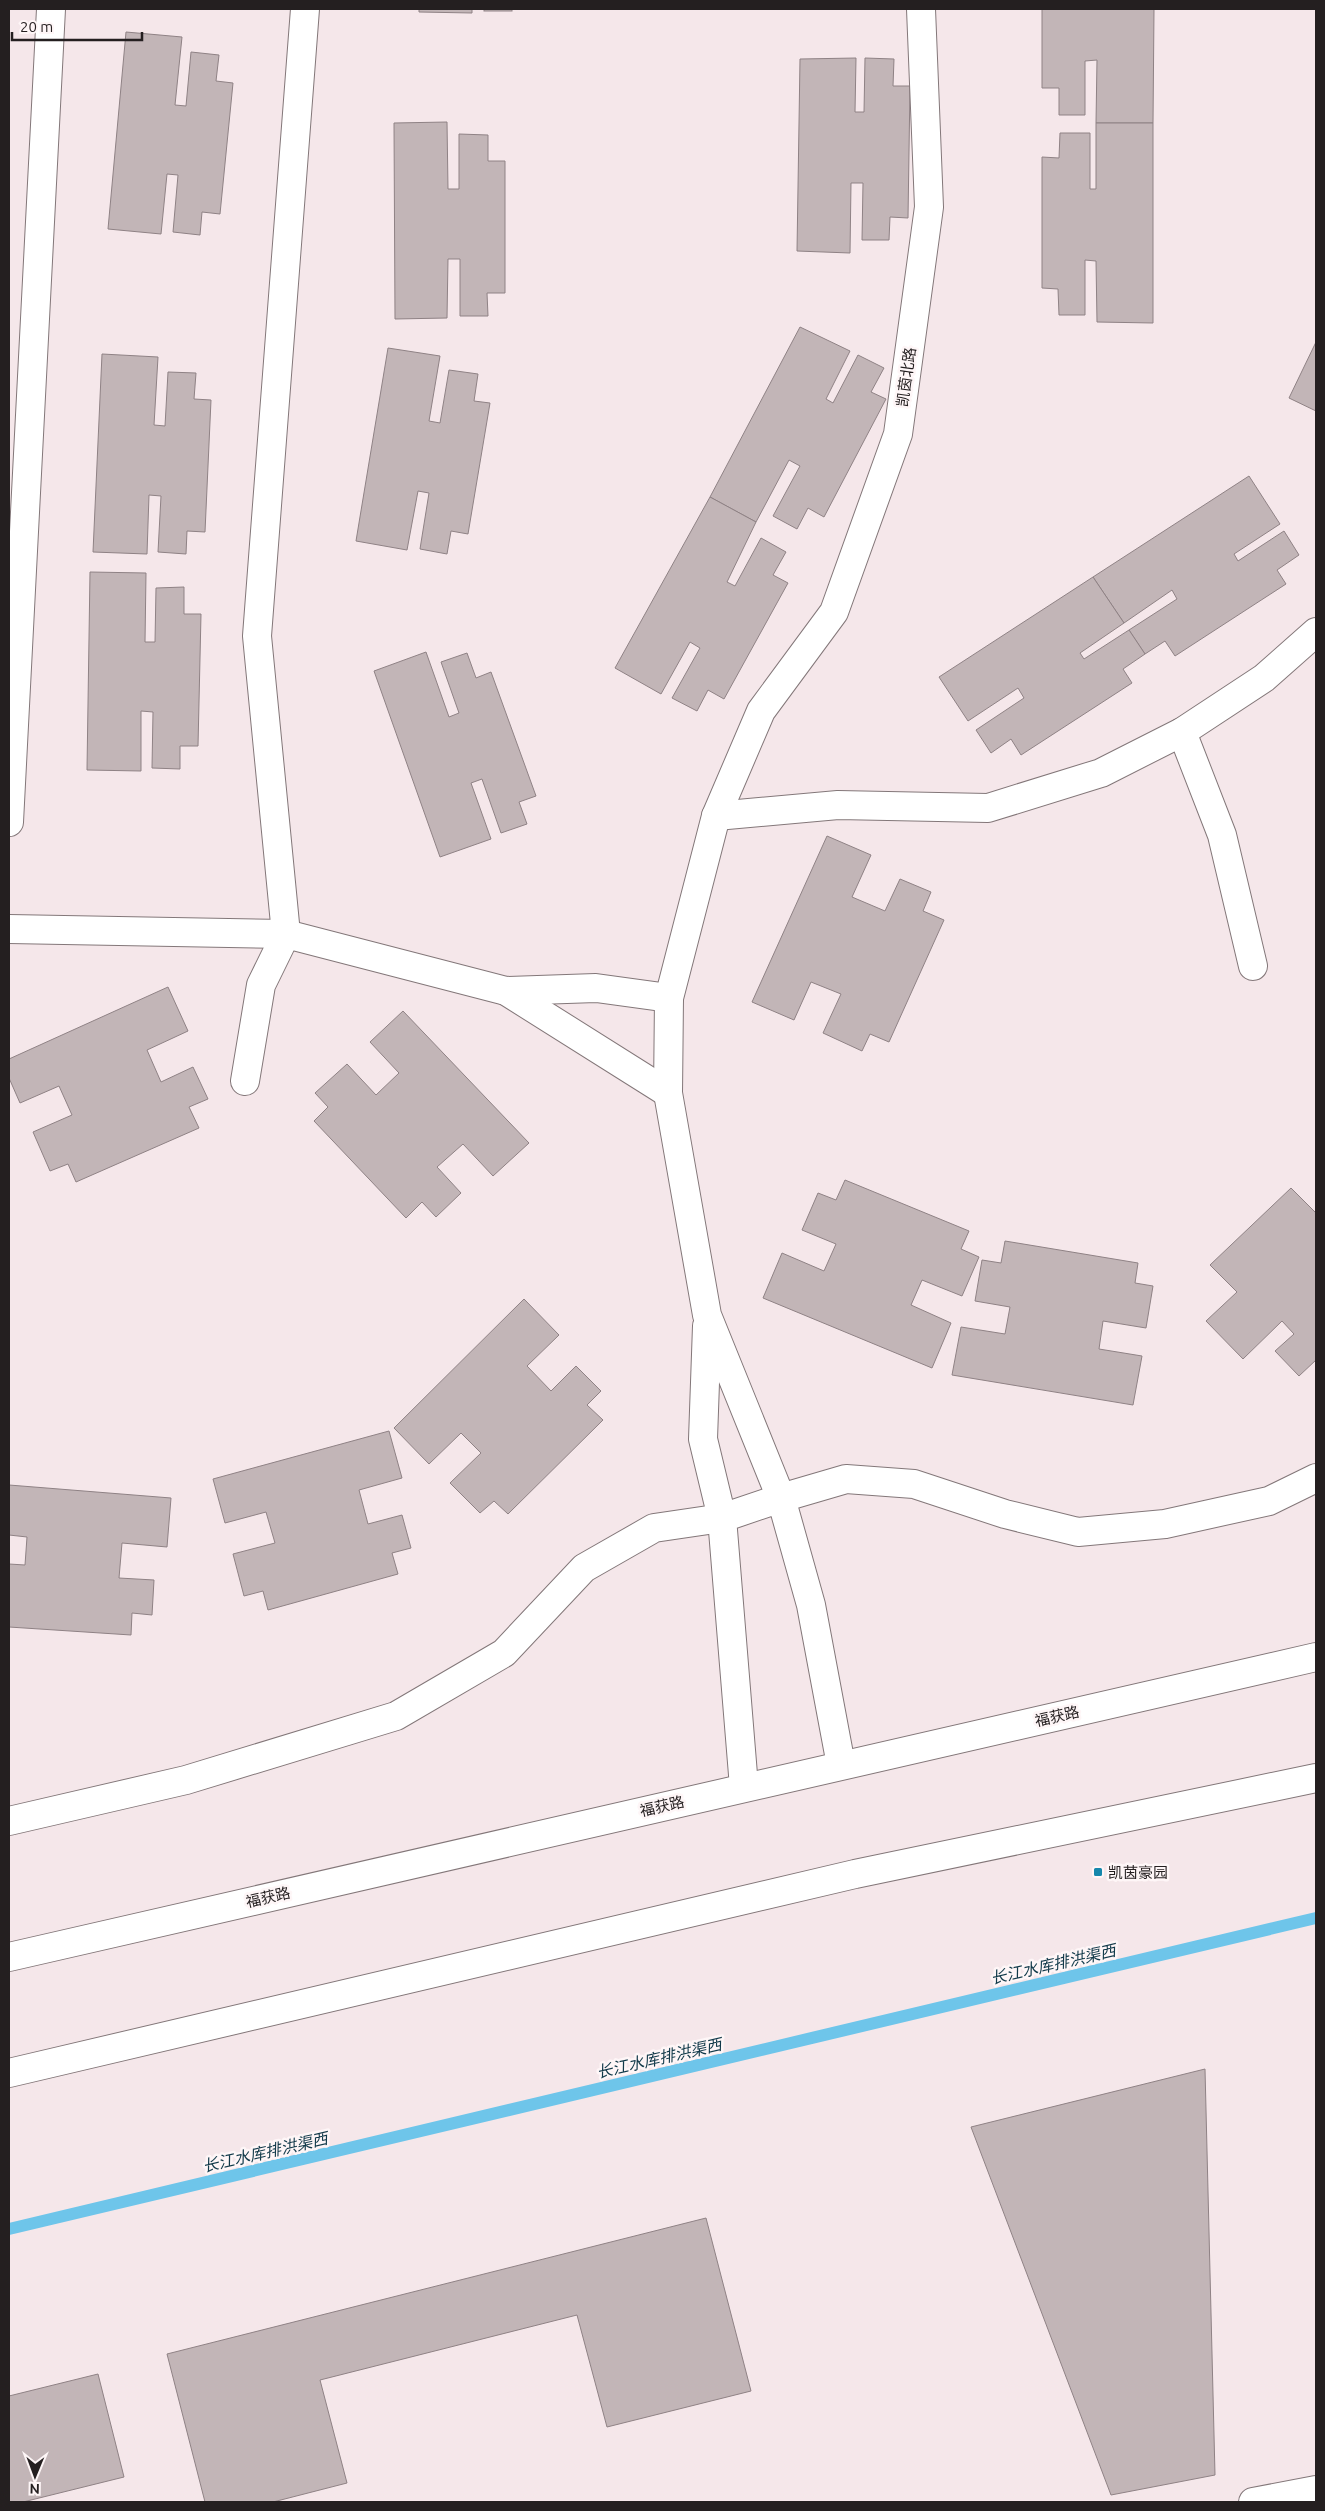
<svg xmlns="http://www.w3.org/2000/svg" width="1325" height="2511" viewBox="0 0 1325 2511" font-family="Ubuntu,'Noto Sans SC',sans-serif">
<rect width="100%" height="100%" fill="#f5e7ea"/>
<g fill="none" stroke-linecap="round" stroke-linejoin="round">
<path stroke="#6ec5ea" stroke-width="12" d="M9,2229l1307,-311"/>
</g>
<g fill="#c2b5b7" stroke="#8f8285">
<path d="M419,9h53v4l-53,-1z"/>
<rect x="484" y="9" width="28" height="2"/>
<path d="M1042,9h112l-1,114h-57l1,-63 -12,1v54h-26v-27h-17z"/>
<path d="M126,32l56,5 -7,68 11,1 5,-54 28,3 -3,26 17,2 -13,131 -18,-2 -2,23 -27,-3 5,-57 -11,-1 -6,60 -53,-5z"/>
<path d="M856,58l-1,54h9l1,-54 29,1 -1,27h17l-2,132 -18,-1 -1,23h-27l1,-57h-12l-1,70 -53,-2 3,-192z"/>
<path d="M447,122l1,67h11v-55l29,1v26h17v132h-18l1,23h-28v-57h-12l-1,59 -52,1 -1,-196z"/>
<path d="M1096,123h57v200l-56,-1 -1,-61 -11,-1v55h-26l-1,-26 -16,-1v-131l17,1 1,-25h30v56h6z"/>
<path d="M800,327l50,24 -24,48 7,4 25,-48 26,13 -13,24 15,7 -62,118 -16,-9 -11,21 -24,-13 27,-50 -11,-6 -33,62 -46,-25z"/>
<path d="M1316,342v69l-27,-13z"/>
<path d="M388,348l52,8 -11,65 11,2 9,-53 29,4 -4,27 16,2 -22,131 -17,-3 -4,23 -27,-5 9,-56 -11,-2 -11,59 -51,-9z"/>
<path d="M102,354l56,3 -4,68 11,1 3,-54 28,1 -2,26 17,1 -6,132 -18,-1 -1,23 -28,-2 3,-56 -12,-1 -2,59 -54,-2z"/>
<path d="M1249,476l31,48 -46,30 4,7 46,-30 15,24 -22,15 9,14 -111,72 -10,-15 -20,13 -16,-24 48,-31 -5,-9 -48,33 -31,-46z"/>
<path d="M710,497l46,25 -29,60 8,4 26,-48 25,14 -13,23 15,8 -64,116 -16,-9 -11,21 -25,-13 28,-50 -10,-6 -29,52 -46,-26z"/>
<path d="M90,572l56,1 -1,69h10l1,-54 28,-1v27h17l-3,132h-18v23l-28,-1 1,-56 -12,-1v60l-54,-1z"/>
<path d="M1093,577l31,46 -44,30 4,6 45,-29 16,24 -22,15 9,14 -111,72 -10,-16 -20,14 -15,-23 48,-32 -6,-10 -50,33 -29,-44z"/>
<path d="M426,652l23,65 10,-4 -18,-51 26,-9 9,25 15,-6 45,124 -17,6 8,22 -26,9 -19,-54 -11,4 20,56 -51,18 -66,-186z"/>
<path d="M827,836l44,19 -19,42 33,14 15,-32 31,13 -8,19 21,9 -55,122 -19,-8 -8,17 -39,-18 18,-39 -30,-12 -17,38 -42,-18z"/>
<path d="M168,987l20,44 -41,19 14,32 32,-15 15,32 -19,8 10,21 -123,54 -8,-18 -18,7 -17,-39 39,-17 -13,-29 -39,17 -11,-25v-19z"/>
<path d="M403,1011l126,132 -36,33 -30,-32 -26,23 24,26 -25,24 -14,-15 -16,16 -92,-97 14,-14 -13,-14 32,-29 29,31 23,-22 -29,-31z"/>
<path d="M845,1180l124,51 -8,18 18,8 -17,39 -40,-16 -11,25 40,18 -19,45 -169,-70 19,-45 42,18 12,-27 -34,-14 16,-37 18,7z"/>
<path d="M1291,1188l25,25v147l-17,16 -24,-25 19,-17 -12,-13 -39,38 -37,-38 31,-29 -27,-27z"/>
<path d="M1005,1241l133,22 -3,20 18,3 -7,42 -43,-7 -4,28 43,7 -9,49 -181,-30 9,-48 44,7 5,-27 -35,-6 7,-41 19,3z"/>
<path d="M524,1299l35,36 -32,31 24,25 25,-25 25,25 -14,14 16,15 -95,94 -14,-13 -14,12 -30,-30 31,-30 -20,-20 -32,31 -35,-36z"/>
<path d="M389,1431l13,47 -43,12 9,34 34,-9 9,33 -19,5 6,21 -130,36 -5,-19 -19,5 -11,-42 42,-11 -9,-31 -41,11 -12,-44z"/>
<path d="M9,1485l162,13 -4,49 -45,-4 -3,35 35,2 -2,35 -20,-2 -1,22 -122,-8v-63l16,1 2,-28 -18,-2z"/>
<path d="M1205,2069l10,406 -104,20 -140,-368z"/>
<path d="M706,2218l45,173 -144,36 -30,-112 -257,65 27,103 -74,19h-68l-38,-148z"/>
<path d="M98,2374l26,103 -101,25h-14v-106z"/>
</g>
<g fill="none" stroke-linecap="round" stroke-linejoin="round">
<defs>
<g id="street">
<path d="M921,9l8,198 -31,227 -64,178 -73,99 -45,105 -47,182 -1,95 39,222 74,183 65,-19 68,5 91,30 73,18 87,-8 104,-23 47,-23"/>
<path d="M1182,732l40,103 31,131"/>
<path d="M716,816l122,-11 150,3 113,-35 81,-41 82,-54 52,-46"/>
<path d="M9,822l42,-813"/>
<path d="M9,929l277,5 220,57 162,102"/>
<path d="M506,991l90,-3 73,10"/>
<path d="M245,1081l16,-96 25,-51 -29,-298 48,-627"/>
<path d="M744,1787l-22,-269 59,-20 30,107 30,160"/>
<path d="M9,1821l177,-41 210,-64 108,-63 80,-85 70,-40 68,-10 -19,-79 4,-113"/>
<path d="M1253,2502l63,-12"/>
</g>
<g id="secondary">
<path d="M9,1957l1307,-300"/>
<path d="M9,2073l846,-199 461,-96"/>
</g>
</defs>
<use href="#street" stroke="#837779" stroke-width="30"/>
<use href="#secondary" stroke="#837779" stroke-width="30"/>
<use href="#street" stroke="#fff" stroke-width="28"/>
<use href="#secondary" stroke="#fff" stroke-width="28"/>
</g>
<rect fill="#1587ac" stroke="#fef6f7" stroke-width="2" x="1093" y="1867" width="10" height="10" rx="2.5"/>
<g text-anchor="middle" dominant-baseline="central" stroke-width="5" stroke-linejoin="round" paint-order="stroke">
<g font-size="15" fill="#241f20" stroke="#fef6f7">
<text transform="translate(906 377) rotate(-82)">凯茵北路</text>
<text transform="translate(1057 1716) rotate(-13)">福获路</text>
<text transform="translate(662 1806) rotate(-13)">福获路</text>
<text transform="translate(268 1897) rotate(-13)">福获路</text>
</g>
<g font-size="15" fill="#241f20" stroke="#fef6f7" text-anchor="start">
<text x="1108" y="1872">凯茵豪园</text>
</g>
<g font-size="16" font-style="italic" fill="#113949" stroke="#fef6f7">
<text transform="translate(1053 1964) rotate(-13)">长江水库排洪渠西</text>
<text transform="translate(659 2058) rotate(-13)">长江水库排洪渠西</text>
<text transform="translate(265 2152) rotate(-13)">长江水库排洪渠西</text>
</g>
</g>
<rect width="1325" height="2511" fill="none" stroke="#241f20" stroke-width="20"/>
<g transform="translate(35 2476) rotate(181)" stroke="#fef6f7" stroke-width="4" paint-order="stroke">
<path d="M0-4L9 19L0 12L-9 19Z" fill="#241f20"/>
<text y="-8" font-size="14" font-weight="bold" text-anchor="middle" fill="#241f20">N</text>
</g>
<path d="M12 32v8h130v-8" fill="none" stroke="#241f20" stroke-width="2.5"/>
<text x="20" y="32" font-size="15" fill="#241f20" stroke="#fef6f7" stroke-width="4" paint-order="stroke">20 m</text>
</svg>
